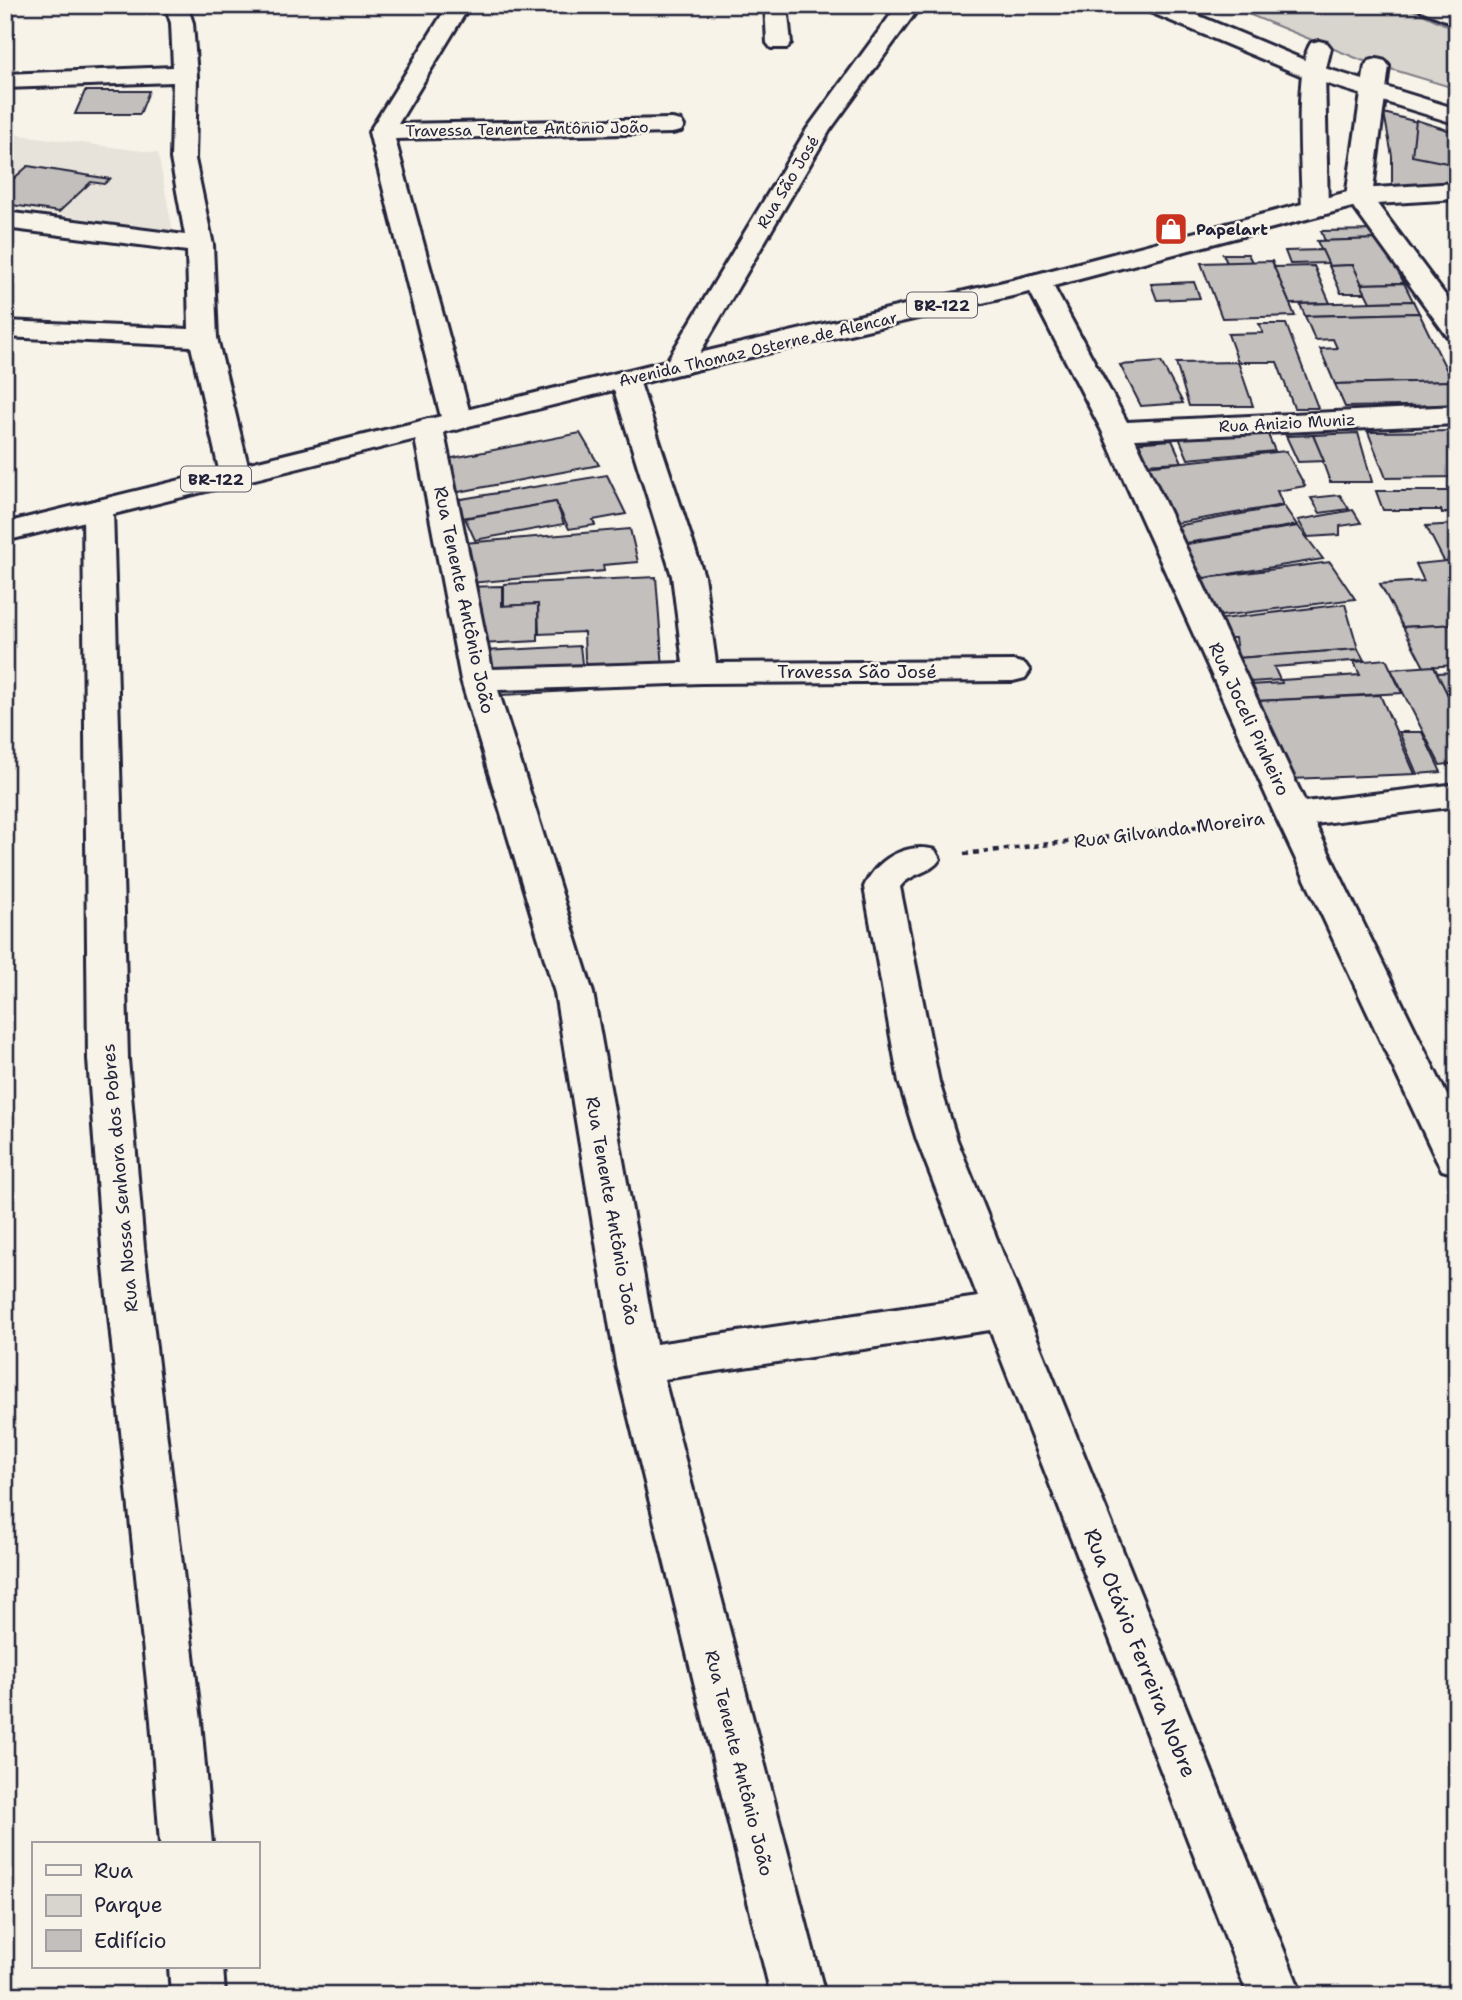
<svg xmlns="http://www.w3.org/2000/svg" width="1462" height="2000" viewBox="0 0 1462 2000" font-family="'Shantell Sans',sans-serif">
<rect width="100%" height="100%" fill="#f7f3e8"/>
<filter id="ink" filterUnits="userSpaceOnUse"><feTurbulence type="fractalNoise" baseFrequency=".0143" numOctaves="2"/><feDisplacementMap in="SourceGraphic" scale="14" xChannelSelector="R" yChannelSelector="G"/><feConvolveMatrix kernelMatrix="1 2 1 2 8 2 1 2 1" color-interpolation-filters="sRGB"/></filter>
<g filter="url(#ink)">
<path fill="#e7e3db" d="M5,133l153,20 15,79 -168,-26z"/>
<path fill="#d8d5cf" stroke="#7d7c85" stroke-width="2" d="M1226,5h177l54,25v59l-96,-29z"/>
<g fill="#c2bfbd" stroke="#22223b" stroke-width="2">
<path d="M85,91h64l-9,23h-65z"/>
<path d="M1384,113l73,20v53l-65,2v-32z"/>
<path d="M1416,120l41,13v32l-45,-9z"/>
<path d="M28,166l82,13 -6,5 -13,-2 -32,30 -54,-8v-18z"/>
<path d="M1378,230l4,9 -57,2 -4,-10z"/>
<path d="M1382,239l22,44 -43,1 -8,-19 -24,1 -12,-25z"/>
<path d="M1322,250l6,13 -38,1 -5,-13z"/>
<path d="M1223,254h25l4,8 -25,1z"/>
<path d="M1272,261l23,55 -73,2 -21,-55z"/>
<path d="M1353,265l13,28h-25l-12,-27z"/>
<path d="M1314,266l16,37 -40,1 -16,-37z"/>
<path d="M1194,282l6,16 -43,2 -6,-16z"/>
<path d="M1404,283l9,18 -43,1 -9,-18z"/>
<path d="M1413,301l6,12 -114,3 -5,-12z"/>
<path d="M1419,313l33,68 -117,3 -15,-35 17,-1 -4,-9 -18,1 -10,-24z"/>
<path d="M1259,324h27l32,84h-24l-17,-46h-39l-10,-28 35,-1z"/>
<path d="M1161,362l22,41 -42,3 -21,-41z"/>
<path d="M1238,362l15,44h-64l-13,-43z"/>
<path d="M1452,381l5,10v14l-112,2 -10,-23z"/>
<path d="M1266,430l9,21 -87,8 -10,-24z"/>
<path d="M1457,431v46l-71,1 -18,-46z"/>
<path d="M580,433l19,32 -156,30 -16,-32z"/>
<path d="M1358,433l14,49h-42l-17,-47z"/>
<path d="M1313,435l11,26 -26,1 -12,-26z"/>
<path d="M1172,440l10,22 -40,2 -10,-21z"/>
<path d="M1286,451l19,35 -28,5 6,14 -112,19 -26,-58z"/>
<path d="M607,475l19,39 -33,6 2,5 -26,4 -13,-27 -94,16 -7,-18z"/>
<path d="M1376,491h81v22h-15l-1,-3h-58z"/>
<path d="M1340,495l9,14 -29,4 -9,-15z"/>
<path d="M556,502l8,22 -89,16 -10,-22z"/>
<path d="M1284,506l13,19 -117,19 -9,-17z"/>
<path d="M1353,510l8,13 -21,3v9l-32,2 -10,-17z"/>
<path d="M1457,524v36l-13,1 -18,-35z"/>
<path d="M1298,526l25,33 -119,19 -23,-33z"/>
<path d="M630,529l8,33 -35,3 1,6 -134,12 -6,-40z"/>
<path d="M1457,560v64l-54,3 -23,-43 44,-3 -8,-17z"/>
<path d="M1330,562l25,37 -134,17 -23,-37z"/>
<path d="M656,577l8,104 -78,4 -2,-53 -45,2 -1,-30 -34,2v-22z"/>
<path d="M502,586v20l36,-2v37l-57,3 -18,-57z"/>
<path d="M1345,604l13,45 -120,9 -3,-20h-6l-7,-19z"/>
<path d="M1457,624v41l-33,2 -21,-40z"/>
<path d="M580,646l5,44 -98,6 -3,-45z"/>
<path d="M1358,649l6,11 -90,7 6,13 -30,2 -12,-24z"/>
<path d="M1386,659l16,34 -145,8 -7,-16 32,-2 -1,-3 79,-5 -6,-13z"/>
<path d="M1434,666l23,47v50l-17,2 -49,-96z"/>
<path d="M1457,672v41l-20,-40z"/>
<path d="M1380,695l35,79 -125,5 -33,-78z"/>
<path d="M1399,732h23l19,40 -24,2z"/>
</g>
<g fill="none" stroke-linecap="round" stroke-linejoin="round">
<defs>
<g id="minor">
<path d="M165,5h22l6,18 4,54 -2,82 18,86 4,93 33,136 -4,6 -11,3 -11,-3 -4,-6 -29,-128 -186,-9v-16l184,8 -2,-78 -182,-23v-16l180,23 -14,-76 2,-77 -168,6v-14l168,-7 -2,-44z"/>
<path d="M448,5h22l-72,119 274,-5 9,2 3,5 -3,5 -9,2 -277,6 77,282 -5,6 -10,3 -10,-3 -5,-6 -73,-289z"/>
<path d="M765,5h22l4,38 -4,5h-16l-4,-5z"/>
<path d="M898,5h23l-91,125 -138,236 -4,6 -10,2 -10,-2 -4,-6 143,-237z"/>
<path d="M1418,5h30l9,4v16l-36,-15z"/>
<path d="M1319,41l8,2 4,5 -6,24 3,138 -4,5h-18l-4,-5c0,-36 -9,-141 9,-167z"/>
<path d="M1377,59l8,2 4,5 -17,131 85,114v27l-10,-2 -101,-139 19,-131 4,-5z"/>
<path d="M1038,274l10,2 3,6 76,140 330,-16v18l-322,15 170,363 152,-18v22l-142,18 142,292v58l-15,-4 -6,-11 -161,-344 -173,-384 -77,-149 3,-6z"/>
<path d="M625,371l10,3 4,6 65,196 12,87 297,-2 12,3 5,7 -5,7 -12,3 -312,2 -203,7 95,303 63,351 322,-47 -61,-157 -18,-58 -35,-195c12,-27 41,-45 71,-37l5,9c-9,15 -29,13 -40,28l39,195 18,58 345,855h-54l-258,-665 -326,49 161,616h-54l-155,-630 -61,-372 -94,-313 -48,-252 5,-6 10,-3 10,3 5,6 49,241 191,-6 -11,-87 -61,-196 4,-6z"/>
<path d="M98,500l11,3 4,6 15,550 16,189 57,473 11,123h-52l-9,-123 -49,-473 -14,-189 -5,-550 4,-6z"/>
<path d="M169,1967h54l2,28h-54z"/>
</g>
<path id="major" d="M1142,5h31l148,62 136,42v15l-152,-47 -160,-67z"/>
<path id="highway" d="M1457,183v16l-97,6 -322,85 -360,84 -673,167v-18l673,-165 355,-83 326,-86z"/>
</defs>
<use href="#minor" stroke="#22223b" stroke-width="6"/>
<use href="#major" stroke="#22223b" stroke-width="6"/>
<use href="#highway" stroke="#22223b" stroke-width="6"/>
<path stroke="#22223b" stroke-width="4.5" stroke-dasharray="5 5" stroke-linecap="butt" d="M964,854l283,-33"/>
<use href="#minor" fill="#f7f3e8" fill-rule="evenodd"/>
<use href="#major" fill="#f7f3e8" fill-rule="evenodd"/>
<use href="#highway" fill="#f7f3e8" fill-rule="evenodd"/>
</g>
</g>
<defs>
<symbol id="shop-square" viewBox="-11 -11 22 22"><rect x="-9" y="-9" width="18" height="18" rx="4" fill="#c8321e" stroke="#f7f3e8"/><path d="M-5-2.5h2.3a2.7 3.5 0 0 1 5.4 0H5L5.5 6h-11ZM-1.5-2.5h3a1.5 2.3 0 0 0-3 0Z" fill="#fff"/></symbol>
</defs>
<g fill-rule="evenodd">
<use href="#shop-square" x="1152" y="210" width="38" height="38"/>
</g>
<g text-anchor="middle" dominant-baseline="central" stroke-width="5" stroke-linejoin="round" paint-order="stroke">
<g font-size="16" fill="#22223b" stroke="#f7f3e8">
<text transform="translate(527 129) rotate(-1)">Travessa Tenente Antônio João</text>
<text transform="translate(788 182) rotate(-59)">Rua São José</text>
<text transform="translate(758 349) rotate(-13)">Avenida Thomaz Osterne de Alencar</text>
<text transform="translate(1287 423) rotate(-3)">Rua Anizio Muniz</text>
</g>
<g font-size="16" font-weight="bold" fill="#22223b" stroke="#f7f3e8" text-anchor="start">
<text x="1196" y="229">Papelart</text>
</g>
<g fill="#f7f3e8" stroke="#62616f" stroke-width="2">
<rect x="907" y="292.5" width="70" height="25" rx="5"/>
<rect x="181" y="466.5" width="70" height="25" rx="5"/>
</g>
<g font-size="16" font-weight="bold" fill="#22223b">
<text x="942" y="305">BR-122</text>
<text x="216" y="479">BR-122</text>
</g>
<g font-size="18" fill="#22223b" stroke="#f7f3e8">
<text transform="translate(464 600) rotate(78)">Rua Tenente Antônio João</text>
<text x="857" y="672">Travessa São José</text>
<text transform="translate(1249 719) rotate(65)">Rua Joceli Pinheiro</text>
<text transform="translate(1169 830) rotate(-7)">Rua Gilvanda Moreira</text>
<text transform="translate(120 1178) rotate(-95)">Rua Nossa Senhora dos Pobres</text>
<text transform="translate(612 1211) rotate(80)">Rua Tenente Antônio João</text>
<text transform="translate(739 1763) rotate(76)">Rua Tenente Antônio João</text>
</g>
<g font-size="21" fill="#22223b" stroke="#f7f3e8">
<text transform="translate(1140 1653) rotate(68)">Rua Otávio Ferreira Nobre</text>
</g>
</g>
<rect width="1462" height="2000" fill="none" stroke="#f7f3e8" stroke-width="28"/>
<rect x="14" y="14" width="1434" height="1972" fill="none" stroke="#22223b" stroke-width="2.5" filter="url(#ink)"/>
<rect x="32" y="1842" width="228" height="126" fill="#f7f3e8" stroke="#a29fa3" stroke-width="2"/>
<rect x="46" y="1865" width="35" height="10" fill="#f7f3e8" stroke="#a29fa3" stroke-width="2"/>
<text x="94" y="1878" font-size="21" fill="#22223b">Rua</text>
<rect x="46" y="1895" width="35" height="21" fill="#d8d5cf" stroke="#a29fa3" stroke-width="2"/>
<text x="94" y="1912" font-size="21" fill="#22223b">Parque</text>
<rect x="46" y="1930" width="35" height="21" fill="#c2bfbd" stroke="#a29fa3" stroke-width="2"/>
<text x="94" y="1948" font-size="21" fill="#22223b">Edifício</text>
</svg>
